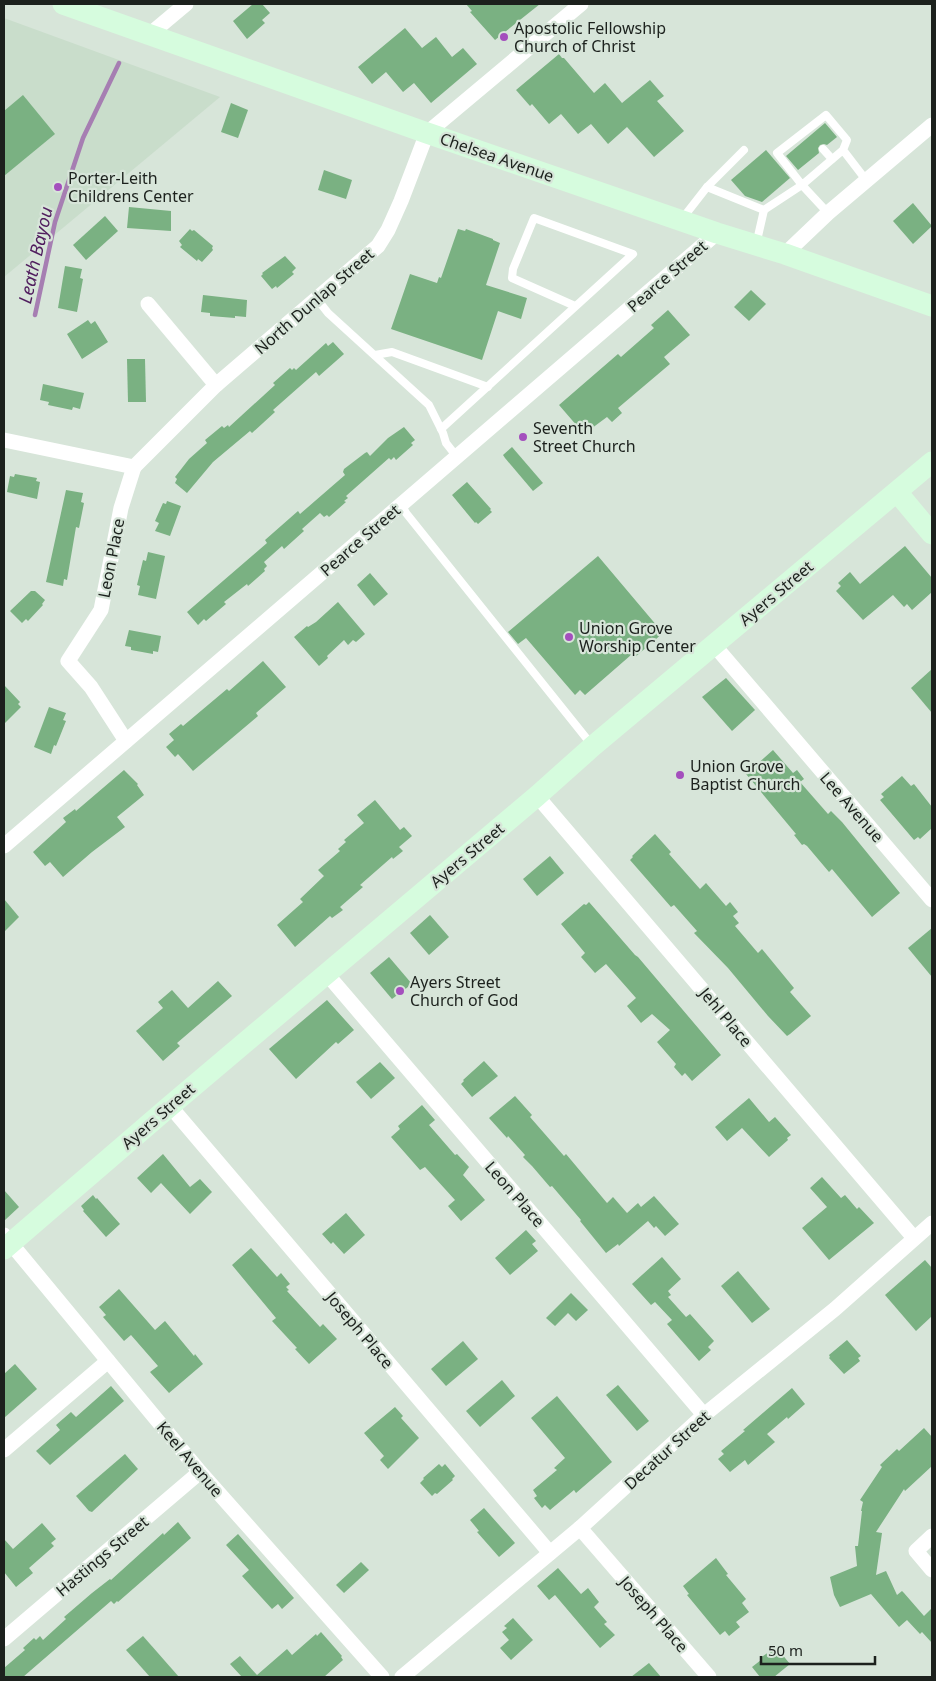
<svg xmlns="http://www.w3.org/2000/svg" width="936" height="1681" viewBox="0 0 936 1681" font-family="'Noto Sans',sans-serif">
<rect width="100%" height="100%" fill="#d7e5d9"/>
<path fill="#c9ddcb" d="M4,18l216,79 -216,180z"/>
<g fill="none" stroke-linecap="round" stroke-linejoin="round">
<path stroke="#a67eb2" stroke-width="4.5" d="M35,315l20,-93 28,-84 36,-75"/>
</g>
<g fill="#7ab182">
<path d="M253,4h9l8,9 -8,7 3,3 -18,16 -14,-18z"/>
<path d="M466,4h74l-45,36 -25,-28 2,-1z"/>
<path d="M405,28l17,20 14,-11 16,20 11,-9 14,16 -46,39 -17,-20 -11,9 -17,-20 -14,12 -14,-17z"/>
<path d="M559,54l3,4h2l30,35 11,-10 17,20 28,-23 14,16 -7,5 27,30 -30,26 -27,-30 -19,17 -17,-20 -13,10 -17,-20 -12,10 -17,-20 -2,2 -14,-16z"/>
<path d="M23,95l32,39 -51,42v-65z"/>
<path d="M231,103l17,7 -10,28 -17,-6z"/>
<path d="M825,123l12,14 -10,8 -3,-1 -4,1 -2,3 1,5 -21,17 -12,-14z"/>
<path d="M766,150l24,28 -28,24 -17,-6 -14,-16z"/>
<path d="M324,170l28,10 -6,19 -28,-9z"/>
<path d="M913,203l19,23 -19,18 -20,-23z"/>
<path d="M129,207l42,4v20l-44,-3z"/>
<path d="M105,216l13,15 -32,29 -13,-15z"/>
<path d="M190,229l2,2 2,-1 19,16 -1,2 1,2 -11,12 -4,-3 -1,2 -17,-14 2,-2 -3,-4z"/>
<path d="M458,229l7,2 1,-2 27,10v1l7,3 -14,42 41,13 -6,21 -23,-8 -16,49 -91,-31 19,-55 27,9 2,-6 2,1z"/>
<path d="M285,256l11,12 -4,4 2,2 -17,14 -1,-2 -4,3 -11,-13 2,-2 -1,-1z"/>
<path d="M65,266l17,3 -2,9 3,1 -6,33 -19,-4z"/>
<path d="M751,290l15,14 -17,17 -15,-14z"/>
<path d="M203,295l44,5 -1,17 -11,-1v2l-25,-2v-3l-9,-1z"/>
<path d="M668,310l22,25 -26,22 6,7 -52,44 4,5 -10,9 -5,-5 -23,17 -25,-29 59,-51 3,3 33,-29 -3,-3z"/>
<path d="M88,320l3,4 4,-3 13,21 -26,17 -15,-25z"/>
<path d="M333,342l11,12 -25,22 -3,-4 -43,38 2,2 -23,21 -2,-2 -37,31 -26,31 -12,-10 2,-4 -2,-2 14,-18 18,-16 -2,-3 17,-14 2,2 4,-3 1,2 46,-42 -2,-2 17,-15 2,2 2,-2 2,2 30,-27 2,3z"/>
<path d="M127,359h18l1,43h-18z"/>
<path d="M43,384l41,9 -4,16 -7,-2 -1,3 -24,-5 1,-3 -9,-2z"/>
<path d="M404,427l11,13 -4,3 2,2 -17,15 -2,-3 -3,3 -2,-2 -43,38 2,2 -4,3 2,1 -17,15 -2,-2 -3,2 -4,-4 -18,16 2,2 -20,18 -2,-3 -18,16 3,4 -3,3 1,2 -17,15 -1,-2 -23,18 2,2 -20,17 -2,-2 -6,6 -11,-13 80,-69 -2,-3 33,-29 2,3 45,-39 -2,-3 1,-3 21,-16 2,-1 3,4 18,-18z"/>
<path d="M512,447l31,36 -10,8 -28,-33 -2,-3z"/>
<path d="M15,474l22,4 -1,3 4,1 -3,17 -30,-7 3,-16 4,1z"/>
<path d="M467,482l24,27 -1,1 2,2 -14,12 -2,-2 -1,1 -23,-28z"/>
<path d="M66,490l17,3 -2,9 3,1 -5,25 -3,-1 -9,53 -3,-1 -1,7 -17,-4z"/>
<path d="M167,501l14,5 -11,30 -15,-5 4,-8 -4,-2 8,-18 3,1z"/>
<path d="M905,546l27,32v14l-20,18 -5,-6 -3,3 -11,-12 -30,25 -27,-29 5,-5 -3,-3 12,-11 10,12z"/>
<path d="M148,552l17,4 -9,43 -18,-4 2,-9 -3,-1 6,-25 3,1z"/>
<path d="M598,556l65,77 -29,25 -3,-3 -46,40 -5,-5 -5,5 -49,-57 -8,6 -10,-12z"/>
<path d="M370,573l18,21 -14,12 -17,-21z"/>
<path d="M31,591h4l10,9 -3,4 1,1 -15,16 -2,-2 -4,4 -12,-12z"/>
<path d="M338,602l27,32 -9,8 -3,-2 -5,5 -4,-5 -17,16 1,2 -9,8 -25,-29 13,-11 1,1 8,-5z"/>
<path d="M129,630l32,6 -3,16 -5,-1v3l-22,-4v-3l-6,-1z"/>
<path d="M263,661l23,26 -30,26 2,3 -65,55 -15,-17 -3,3 -9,-10 8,-7 -5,-6 12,-10 2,2 44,-37 2,2z"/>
<path d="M932,669v44l-21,-25z"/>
<path d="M726,678l29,32 -23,21 -30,-34z"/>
<path d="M4,685l16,17 -2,2 3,3 -17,17z"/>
<path d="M49,707l17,6 -3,7 3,1 -10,25 -2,-1 -3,9 -17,-7z"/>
<path d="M773,750l20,23 4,-3 7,9 -4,3 28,32 3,-3 11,11 58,71 -28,24 -40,-48 -3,3 -22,-26 -3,-2 -2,1 -8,-10 2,-1 -50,-60z"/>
<path d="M124,770l14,14 -1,1 7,10 -27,22 8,10 -33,25 -29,25 -13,-15 -5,4 -12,-14 33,-30 -3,-4 12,-9 1,2z"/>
<path d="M902,776l9,10 3,-2 18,23v21l-12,11 -2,-2 -4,3 -34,-40 4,-3 -3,-3z"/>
<path d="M375,800l25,30 4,-3 8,9 -13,11 4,4 -10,8 -1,-2 -32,28 3,2 -23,20 3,3 -11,8 -2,-2 -35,31 -18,-22 26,-23 -3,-3 24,-23 -6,-6 22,-19 -2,-2 8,-7 -2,-2 20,-17 -7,-8z"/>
<path d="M655,834l16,18 -2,2 31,35 6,-6 20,23 4,-4 8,10 -5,4 6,7 -4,3 23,27 4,-4 32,39 -4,4 21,24 -21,18 -3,2 -19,-20 -40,-48 -34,-35 3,-2 -23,-26 -3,2 -41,-47 3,-3 -1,-1z"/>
<path d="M550,856l14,17 -27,23 -14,-17z"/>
<path d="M4,899l15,18 -15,15z"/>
<path d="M589,902l46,53 3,2 83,98 -29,26 -7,-8 -3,3 -8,-9 2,-3 -19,-22 13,-12 -18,-16 -11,9 -14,-17 9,-8 -30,-34 -11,9 -14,-16 4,-4 -24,-29 23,-20 2,1z"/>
<path d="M430,915l19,22 -20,18 -19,-22z"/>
<path d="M932,928v49l-24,-29z"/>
<path d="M389,957l23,27 -20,15 -22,-26z"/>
<path d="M218,981l14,15 -55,47 3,3 -17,15 -27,-30 27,-23 -5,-6 14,-12 16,18z"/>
<path d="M327,1000l27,30 -16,14 -2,-2 -40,37 -27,-30z"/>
<path d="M484,1061l14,15 -26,21 -11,-13 3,-3 -1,-1z"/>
<path d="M380,1062l15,16 -24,21 -15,-17z"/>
<path d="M515,1096l17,19 -2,2 34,39 2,-2 41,49 6,-6 14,16 11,-10 3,4 13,-11 25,28 -14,12 -9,-10 -2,2 -6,-7 -29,25 -1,-2 -12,9 -26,-32 1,-1 -29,-34 -2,1 -18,-21 -9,-9 2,-2 -17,-19 -1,2 -18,-20z"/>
<path d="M749,1098l20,24 6,-5 16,18 -4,3 1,2 -19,17 -27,-29 -15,13 -12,-14z"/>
<path d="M422,1105l13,15 -6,5 26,30 2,-1 12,13 -6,8 22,25 -24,21 -13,-15 7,-6 -30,-33 -5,3 -29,-33 9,-8 -2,-3z"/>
<path d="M163,1154l27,33 10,-8 12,13 -22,22 -29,-31 -10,10 -14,-15z"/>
<path d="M822,1177l19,21 4,-3 12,14 2,-2 15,16 -45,37 -27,-32 25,-21 -17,-19z"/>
<path d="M4,1190l15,17 -15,14z"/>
<path d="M93,1195l3,4 1,-1 23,26 -14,13 -23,-26 1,-1 -3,-4z"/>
<path d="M346,1213l19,22 -21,19 -11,-12 -2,2 -9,-10z"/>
<path d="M526,1230l10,11 -4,3 6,7 -28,24 -15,-17z"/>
<path d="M251,1248l26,29 4,-4 9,11 -4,3 3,3 -2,1 33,36 3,-3 14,15 -28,25 -14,-15 2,-1 -25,-27 4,-3 -44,-53z"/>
<path d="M662,1257l19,22 -13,12 3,4 -3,2 18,20 4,-3 24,27 -6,6 3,3 -12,11 -32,-37 5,-4 -17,-18 -4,3 -19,-21z"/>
<path d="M925,1260l7,8v48l-16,15 -31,-36z"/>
<path d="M738,1271l32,38 -18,14 -31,-37z"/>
<path d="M119,1289l36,41 10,-9 29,35 1,-2 8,10 -34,29 -19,-21 8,-6 -27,-31 -7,6 -21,-24 3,-2 -7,-8z"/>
<path d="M571,1293l17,17 -12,11 -8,-8 -13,13 -9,-8z"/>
<path d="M847,1340l14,16 -3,2 2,3 -16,13 -15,-16 1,-1 -1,-2z"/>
<path d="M463,1341l15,18 -32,27 -15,-17z"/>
<path d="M15,1364l22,25 -33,29v-44z"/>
<path d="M502,1380l13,16 -35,31 -14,-16z"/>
<path d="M618,1385l31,36 -12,10 -31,-36z"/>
<path d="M111,1386l13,15 -74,64 -14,-14 24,-21 -4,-5 15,-13 5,5z"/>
<path d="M792,1388l13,16 -17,15 -1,-2 -20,17 8,8 -27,23 -3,-5 -15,12 -12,-13 6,-5 -3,-3 24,-20 -2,-1z"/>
<path d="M557,1396l55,66 -36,31 -2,-3 -24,20 -5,-5 -3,3 -8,-10 3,-2 -4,-6 24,-20 -3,-2 11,-10 -34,-40z"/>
<path d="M395,1407l8,9 -2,2 18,20 -31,31 -8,-9 4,-4 -20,-23z"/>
<path d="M924,1428l8,9v29l-27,25 -1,-2 -28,43 6,1 -6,42 10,-4 11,24 5,-4 2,2 20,23 8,-8v35l-10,-11 -2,2 -13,-14 -8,7 -28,-33 -31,13 -6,-12 -4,-18 27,-11 -2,-20h3l4,-35h-1l2,-9 -3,-2 22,-33 -2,-2 17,-16 2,2z"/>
<path d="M125,1454l13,15 -46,43 -3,-1 -13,-15z"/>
<path d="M439,1464l3,3 3,-3 10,12 -3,3 1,1 -16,14 -2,-1 -3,3 -12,-13 4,-4 -1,-1z"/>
<path d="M484,1508l31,35 -16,14 -22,-25 2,-1 -9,-11z"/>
<path d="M178,1522l13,16 -26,23 -47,41 -1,-1 -3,3 -3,-3 -88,76h-19v-9l21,-18 -2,-2 11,-10 2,2 4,-4 3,4 23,-21 -2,-2 28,-24 18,-14 1,1 52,-47 1,2z"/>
<path d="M42,1523l14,16 -5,4 3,3 -25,22 4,5 -17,14 -12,-15v-33l9,10z"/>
<path d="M238,1534l56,64 -12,11 -4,-5 -6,5 -30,-33 7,-6 -23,-25z"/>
<path d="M716,1558l12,16 -2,1 20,24 -4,4 7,9 -13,10 4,5 -11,9 -4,-5 -5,4 -33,-40 2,-1 -6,-8z"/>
<path d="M361,1562l8,8 -25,23 -8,-8z"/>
<path d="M558,1568l23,26 7,-6 11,14 -5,5 13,15 -3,2 11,11 -15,13 -45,-53 -6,5 -12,-14z"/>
<path d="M513,1618l20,22 -22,20 -11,-12 9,-8 -7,-8 5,-4 -3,-2z"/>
<path d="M321,1632l21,24 -1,1 2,3 -19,17h-82l-12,-13 10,-8 17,19 30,-26 5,6 24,-21 1,2z"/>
<path d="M143,1636l36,41h-29l-24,-27z"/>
<path d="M776,1647l14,17 -16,13h-14l-8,-10 9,-7 -1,-2z"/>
<path d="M649,1663l12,14h-30z"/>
</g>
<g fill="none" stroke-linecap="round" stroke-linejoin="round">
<g stroke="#fff" stroke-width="8">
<path d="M823,149l9,10"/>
<path d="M843,150l4,-10 -21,-25 -49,38 25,32 41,-35 23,30"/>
<path d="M707,187l57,23 38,-25 26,28"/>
<path d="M682,219l25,-32 37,-37"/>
<path d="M756,245l8,-35"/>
<path d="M317,299l11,14 101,92 14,28 3,10 11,14"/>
<path d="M375,355l17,-3 96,35"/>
<path d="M441,429l192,-175 -99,-36 -21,51 -1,9 63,28"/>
<path d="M402,505l4,8 185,231"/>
</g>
<g stroke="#fff" stroke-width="15">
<path d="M149,35l37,-31"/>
<path d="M785,254l43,-41 104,-88"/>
<path d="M148,304l68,81"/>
<path d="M4,440l130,27 82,-82 162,-139 10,-16 13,-29 26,-68 154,-129"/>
<path d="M714,645l218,255"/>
<path d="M126,741l-35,-54 -23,-26 33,-51 20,-102 13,-41"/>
<path d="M537,796l377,442"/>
<path d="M4,846l713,-613"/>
<path d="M326,973l378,442"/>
<path d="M170,1106l380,447"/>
<path d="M4,1235l196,237 182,205"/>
<path d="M4,1450l104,-89"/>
<path d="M580,1528l129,149"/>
<path d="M932,1536l-16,15 16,19"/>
<path d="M4,1639l196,-167"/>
<path d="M402,1677l178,-149 124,-113 131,-106 97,-86"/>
</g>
<g stroke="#d6fcde" stroke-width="21">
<path d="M63,4l364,129 290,100 68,21 147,52"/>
<path d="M897,492l35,42"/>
<path d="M4,1249l166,-143 367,-310 56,-50 339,-284"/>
</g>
</g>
<g fill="#a44fbd" stroke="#d7e5d9" stroke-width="2">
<circle cx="504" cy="37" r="5"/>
<circle cx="58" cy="187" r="5"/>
<circle cx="523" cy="437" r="5"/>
<circle cx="569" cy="637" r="5"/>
<circle cx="680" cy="775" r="5"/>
<circle cx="400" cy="991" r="5"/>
</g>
<g text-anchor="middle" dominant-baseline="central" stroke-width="4.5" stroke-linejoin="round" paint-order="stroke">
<g font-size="16" fill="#1c211d" stroke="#d7e5d9" text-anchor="start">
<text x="514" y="28">Apostolic Fellowship<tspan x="514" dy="18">Church of Christ</tspan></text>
<text x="68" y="178">Porter-Leith<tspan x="68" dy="18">Childrens Center</tspan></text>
<text x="533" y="428">Seventh<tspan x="533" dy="18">Street Church</tspan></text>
<text x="579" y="628">Union Grove<tspan x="579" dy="18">Worship Center</tspan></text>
<text x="690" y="766">Union Grove<tspan x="690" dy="18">Baptist Church</tspan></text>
<text x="410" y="982">Ayers Street<tspan x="410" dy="18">Church of God</tspan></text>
</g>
<g font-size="16" fill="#1c211d" stroke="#d7e5d9">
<text transform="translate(497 157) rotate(19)">Chelsea Avenue</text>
<text transform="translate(667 276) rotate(-41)">Pearce Street</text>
<text transform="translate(314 301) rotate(-41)">North Dunlap Street</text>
<text transform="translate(360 540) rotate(-41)">Pearce Street</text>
<text transform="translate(111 558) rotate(-79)">Leon Place</text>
<text transform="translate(776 593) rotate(-40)">Ayers Street</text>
<text transform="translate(852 807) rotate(49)">Lee Avenue</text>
<text transform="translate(467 855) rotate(-40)">Ayers Street</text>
<text transform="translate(726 1017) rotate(50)">Jehl Place</text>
<text transform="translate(158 1116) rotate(-41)">Ayers Street</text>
<text transform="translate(515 1194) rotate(49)">Leon Place</text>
<text transform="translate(360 1330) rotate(50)">Joseph Place</text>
<text transform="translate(667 1450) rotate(-42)">Decatur Street</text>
<text transform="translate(190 1459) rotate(50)">Keel Avenue</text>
<text transform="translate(102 1556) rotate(-40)">Hastings Street</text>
<text transform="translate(654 1614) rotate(49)">Joseph Place</text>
</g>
<g font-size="18" font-style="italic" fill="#501d5e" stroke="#d7e5d9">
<text transform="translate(35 255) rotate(-77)">Leath Bayou</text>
</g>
</g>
<rect width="936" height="1681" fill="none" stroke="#1c211d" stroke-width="10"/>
<path d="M761 1656v8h114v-8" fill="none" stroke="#1c211d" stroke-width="2.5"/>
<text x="768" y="1656" font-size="15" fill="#1c211d" stroke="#d7e5d9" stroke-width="4" paint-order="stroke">50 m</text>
</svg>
